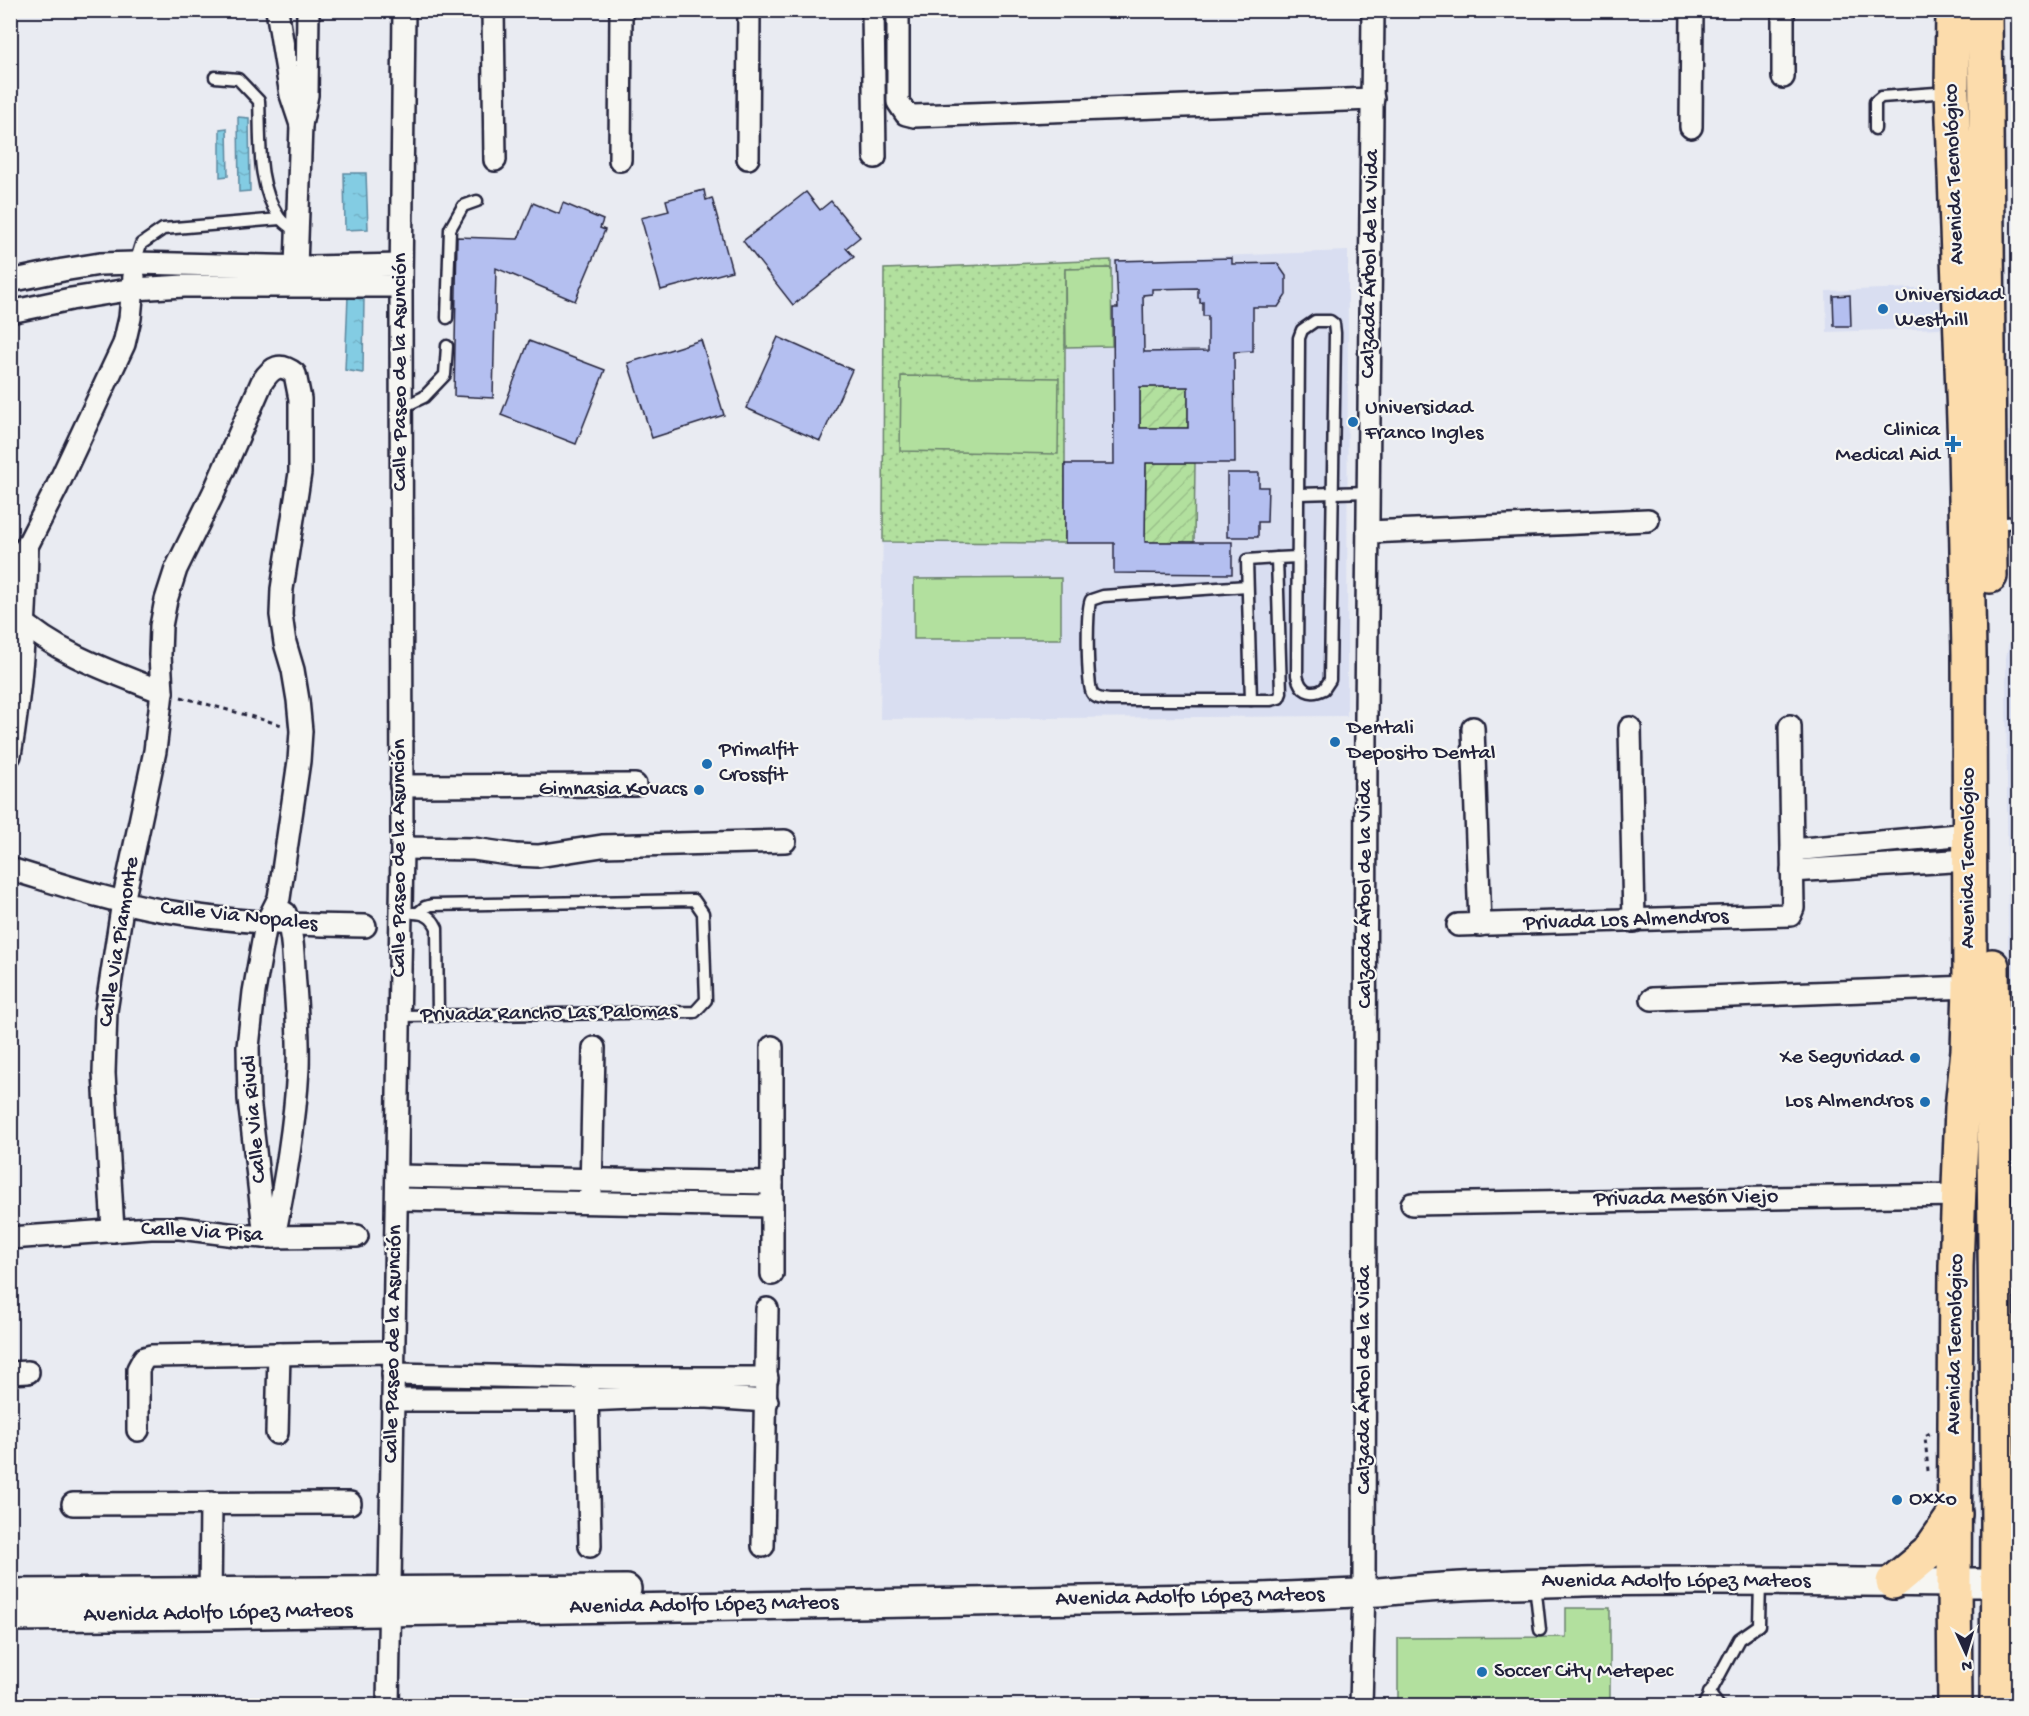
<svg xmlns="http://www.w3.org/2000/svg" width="2029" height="1716" viewBox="0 0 2029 1716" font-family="'Gochi Hand',sans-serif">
<defs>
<pattern id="grass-dots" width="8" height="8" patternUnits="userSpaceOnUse" patternTransform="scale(1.5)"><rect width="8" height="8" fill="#b2e09e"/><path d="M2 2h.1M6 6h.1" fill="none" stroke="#99c089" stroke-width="1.8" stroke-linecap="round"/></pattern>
<pattern id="garden-furrows" width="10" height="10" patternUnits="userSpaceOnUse" patternTransform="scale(1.5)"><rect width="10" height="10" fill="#b2e09e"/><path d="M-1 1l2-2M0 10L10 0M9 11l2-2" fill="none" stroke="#99c089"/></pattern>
<pattern id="water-ripples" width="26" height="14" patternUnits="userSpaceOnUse" patternTransform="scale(1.5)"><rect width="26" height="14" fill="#83cce3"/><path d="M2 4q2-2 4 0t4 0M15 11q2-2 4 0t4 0" fill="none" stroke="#71afc4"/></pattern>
</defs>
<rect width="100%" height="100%" fill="#e9ebf2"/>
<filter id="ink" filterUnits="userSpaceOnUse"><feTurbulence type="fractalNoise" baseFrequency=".0167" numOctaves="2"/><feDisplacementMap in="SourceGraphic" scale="12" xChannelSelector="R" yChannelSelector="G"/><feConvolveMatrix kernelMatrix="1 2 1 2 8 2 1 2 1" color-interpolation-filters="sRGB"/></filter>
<g filter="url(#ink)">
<g fill="#d9def1">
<path d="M1348,251l-1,465 -467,3 4,-266v-184z"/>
<path d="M1940,287l1,41 -114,4 -1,-41z"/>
<path d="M2007,431h11v788l-8,-21 -4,-540 12,-64 -1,-72 -1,-54z"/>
</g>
<path fill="url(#grass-dots)" stroke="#6a816c" stroke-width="1.5" d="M1111,260v8l-46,1v274l-182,-1 1,-273z"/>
<g fill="#b2e09e" stroke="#6a816c" stroke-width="1.5">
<path d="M1111,268l1,78 -46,1 -1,-78z"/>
<path d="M901,376l158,2 -1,76 -158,-3z"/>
<path d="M1061,578v61h-147v-60z"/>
<path d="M1566,1608h44v97h-212v-67l168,-1z"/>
</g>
<g fill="url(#garden-furrows)" stroke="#6a816c" stroke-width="1.5">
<rect x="1140" y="387" width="48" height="41"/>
<path d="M1146,463h49l-1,79h-49z"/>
</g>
<g fill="url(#water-ripples)" stroke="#5c88a0" stroke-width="1.5">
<path d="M238,117l11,1 1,73 -11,1z"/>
<path d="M227,128l1,48 -8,1v-48z"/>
<path d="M344,173h22l2,56 -23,1z"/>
<path d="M348,296h16l-1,77 -18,-3z"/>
</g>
<g fill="#b4bff0" stroke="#22223b" stroke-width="1.5" fill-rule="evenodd">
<path d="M704,190l2,10 6,-2 20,73 -71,19 -20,-72 28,-7 -3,-11z"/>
<path d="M806,192l14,18 11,-9 29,36 -14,11 8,9 -61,48 -50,-64z"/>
<path d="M533,203l26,11 4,-11 40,17 -3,8 5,2 -30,71 -79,-33 -3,130 -39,-2 3,-159 61,2z"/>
<path d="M1232,258v6l45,-1 9,13v19l-8,12h-25v44l-19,1 1,111h-89l-1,79h87v32l-118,-1v-30h-49v-79h49l-1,-156h5l-2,-47zM1198,288v10h2v5l3,-1v14h5v35l-64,1 -1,-57 9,-1v-5zM1140,387h48v41h-48z"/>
<path d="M1850,295l1,31h-17l-1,-30z"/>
<path d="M778,337l74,33 -32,71 -74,-33z"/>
<path d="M701,340l23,75 -72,23 -24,-75z"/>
<path d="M529,341l76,29 -29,74 -75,-29z"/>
<path d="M1227,473h32v14h9l-1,35h-9v15h-31z"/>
</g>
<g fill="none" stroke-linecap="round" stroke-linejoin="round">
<defs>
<g id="service">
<path d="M215,77l23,2 21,22c2,38 -3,83 20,116 4,6 12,11 18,15"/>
<path d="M1875,129v-27l6,-5 68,-5"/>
<path d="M135,263l6,-19 22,-15 117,-10"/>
<path d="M447,318l3,-89 13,-23 14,-5"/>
<path d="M1315,321h15l4,3 1,9 -5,347 -6,9c-14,7 -24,2 -27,-14l2,-337 3,-8z"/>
<path d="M401,408l23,-11 21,-22 2,-29"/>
<path d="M1299,494l70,-2"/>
<path d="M1993,524l25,-2"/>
<path d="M1247,586l-144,10 -12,4c-5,7 -4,85 1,93 3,6 11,6 17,7h162l8,-2 2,-5 -4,-135 21,-1"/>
<path d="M1251,700l-4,-140 30,-2"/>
<path d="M413,913c12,0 19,4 24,15l1,88"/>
<path d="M400,1016l295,-4 11,-12 -3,-87 -9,-13 -262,5 -7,2 -7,6"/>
<path d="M2003,1249l15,-19"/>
<path d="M1535,1584l5,46"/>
<path d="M1709,1693l10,13"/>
<path d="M1703,1706l36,-67 20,-14 1,-44"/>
</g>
<g id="minor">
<path d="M277,10l14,85 10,30"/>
<path d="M493,10l2,150"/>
<path d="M873,10l2,147"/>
<path d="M898,10v92l8,12 8,2 459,-17"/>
<path d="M1783,10v67"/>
<path d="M1691,127l1,-117"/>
<path d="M748,158l1,-148"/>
<path d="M620,160l1,-150"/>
<path d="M296,267l5,-142 6,-30 1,-85"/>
<path d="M10,281l53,-11 37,-6 35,-1 177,4 89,-2"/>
<path d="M10,312l61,-13 63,-10 50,-3h217"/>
<path d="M1368,532l280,-12"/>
<path d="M10,566l17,-20 30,-59 67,-143 6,-26 4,-42"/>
<path d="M17,617c40,37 95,55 145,75"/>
<path d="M1473,728l7,197"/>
<path d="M1630,728l4,193"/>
<path d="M10,755c12,-69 16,-139 17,-209"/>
<path d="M401,786l234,-1"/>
<path d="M402,848l72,1 41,6 23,1 64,-10 183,-5"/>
<path d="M1792,850l176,-16"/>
<path d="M10,869c50,15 99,32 150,41 68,12 136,15 205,16"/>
<path d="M1792,871l176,-11"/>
<path d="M1458,925l332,-10 3,-7 -3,-182"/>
<path d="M1652,999l318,-12"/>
<path d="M397,1176l375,7"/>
<path d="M591,1192l3,-144"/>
<path d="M397,1199l374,7"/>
<path d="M1412,1204l547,-9"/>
<path d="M113,1231l-9,-158 2,-62 17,-109 32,-151 7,-59 -2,-37 1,-29 5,-26 10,-31 38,-77 48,-110c10,-15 18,-20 33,-8l5,25v74l-18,116 -1,26 4,28 8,27 5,30 3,31 -2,30 -20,137 -13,26 -12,68 -6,55 1,52 16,138"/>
<path d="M274,1237c11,-56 21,-112 24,-169 1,-27 -1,-55 -3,-83 -2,-24 -1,-50 -10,-72"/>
<path d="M10,1238l141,-10h29l56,7 29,2 92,-1"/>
<path d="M772,1274v-227"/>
<path d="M10,1373l18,-1"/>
<path d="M393,1374l195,4h179"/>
<path d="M587,1388l3,158"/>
<path d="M393,1400h194l68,-3h53l59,4"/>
<path d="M138,1430v-61l6,-11 7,-2 242,-4"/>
<path d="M277,1433l2,-79"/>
<path d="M73,1504l277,-1"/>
<path d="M763,1546l4,-237"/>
<path d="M210,1606l1,-103"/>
<path d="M388,1706l14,-858 -1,-562 3,-276"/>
<path d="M1361,1706l3,-120 2,-869 7,-707"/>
</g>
<g id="tertiary">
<path d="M10,1593l617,-4"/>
<path d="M10,1617l200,-2 1051,-18 118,-5c68,-7 135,-8 204,-10 145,-3 290,1 435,1"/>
</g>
<g id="primary">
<path d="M1953,10l-1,82 13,356 4,206 1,333 -2,63 -6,58 -6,158 -2,316 1,124"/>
<path d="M1985,10l5,566"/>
<path d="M1992,966l6,555 -1,185"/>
<path d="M1893,1582l35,-29 27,-39"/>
</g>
</defs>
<use href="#service" stroke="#22223b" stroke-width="15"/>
<use href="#minor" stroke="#22223b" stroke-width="26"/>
<use href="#tertiary" stroke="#22223b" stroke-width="32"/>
<use href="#primary" stroke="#22223b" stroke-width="38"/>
<g stroke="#22223b" stroke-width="3" stroke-dasharray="4.5 4.5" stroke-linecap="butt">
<path d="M181,697l101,28"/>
<path d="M1928,1471l-3,-35 5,-3"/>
</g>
<use href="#service" stroke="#f6f6f2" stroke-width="10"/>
<use href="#minor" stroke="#f6f6f2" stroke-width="21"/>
<use href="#tertiary" stroke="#f6f6f2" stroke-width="27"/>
<use href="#primary" stroke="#fcdcac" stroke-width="33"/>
</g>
</g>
<g fill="#1f6fb2" stroke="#f6f6f2" stroke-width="2">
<circle cx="1883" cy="309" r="6"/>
<circle cx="1353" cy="422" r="6"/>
<path d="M1950 435h6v6h6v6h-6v6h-6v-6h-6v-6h6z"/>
<circle cx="1335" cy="742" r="6"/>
<circle cx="707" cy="764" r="6"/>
<circle cx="699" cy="790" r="6"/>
<circle cx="1915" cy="1058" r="6"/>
<circle cx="1925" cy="1102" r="6"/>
<circle cx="1897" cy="1500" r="6"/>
<circle cx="1482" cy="1672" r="6"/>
</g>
<g text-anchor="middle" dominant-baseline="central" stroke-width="4.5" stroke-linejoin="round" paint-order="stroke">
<g font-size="22" fill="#22223b" stroke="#f6f6f2">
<text transform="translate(1955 174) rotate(-92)">Avenida Tecnológico</text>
<text transform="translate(1371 264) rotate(-89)">Calzada Árbol de la Vida</text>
<text transform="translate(401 372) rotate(-90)">Calle Paseo de la Asunción</text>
<text transform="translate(400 858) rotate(-90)">Calle Paseo de la Asunción</text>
<text transform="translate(1969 858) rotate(-90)">Avenida Tecnológico</text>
<text transform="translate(1366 894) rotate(-90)">Calzada Árbol de la Vida</text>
<text transform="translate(239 917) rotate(6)">Calle Via Nopales</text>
<text transform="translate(1626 921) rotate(-2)">Privada Los Almendros</text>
<text transform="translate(120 942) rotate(-81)">Calle Via Piamonte</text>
<text transform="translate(549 1014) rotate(-1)">Privada Rancho Las Palomas</text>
<text transform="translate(255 1119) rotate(-95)">Calle Via Rivdi</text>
<text transform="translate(1686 1199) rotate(-1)">Privada Mesón Viejo</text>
<text transform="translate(202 1233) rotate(3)">Calle Via Pisa</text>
<text transform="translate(394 1344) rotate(-89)">Calle Paseo de la Asunción</text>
<text transform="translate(1956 1344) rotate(-89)">Avenida Tecnológico</text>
<text transform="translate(1365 1380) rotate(-90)">Calzada Árbol de la Vida</text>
<text x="1676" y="1582">Avenida Adolfo López Mateos</text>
<text transform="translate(1190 1598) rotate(-1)">Avenida Adolfo López Mateos</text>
<text transform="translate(704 1606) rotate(-1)">Avenida Adolfo López Mateos</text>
<text transform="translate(218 1614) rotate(-1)">Avenida Adolfo López Mateos</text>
</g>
<g font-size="22" fill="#22223b" stroke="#f6f6f2" text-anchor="start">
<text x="1895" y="296">Universidad<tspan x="1895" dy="25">Westhill</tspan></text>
<text x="1365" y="409">Universidad<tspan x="1365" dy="25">Franco Ingles</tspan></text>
<text x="1940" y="431" text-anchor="end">Clinica<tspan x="1940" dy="25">Medical Aid</tspan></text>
<text x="1347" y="729">Dentali<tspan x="1347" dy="25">Deposito Dental</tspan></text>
<text x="719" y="751">Primalfit<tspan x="719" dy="25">Crossfit</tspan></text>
<text x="687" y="790" text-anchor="end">Gimnasia Kovacs</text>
<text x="1903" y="1058" text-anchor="end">Xe Seguridad</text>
<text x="1913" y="1102" text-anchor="end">Los Almendros</text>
<text x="1909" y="1500">Oxxo</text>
<text x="1494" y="1672">Soccer City Metepec</text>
</g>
</g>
<rect width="2029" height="1716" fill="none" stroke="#f6f6f2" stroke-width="36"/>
<rect x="18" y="18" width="1993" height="1680" fill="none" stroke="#22223b" stroke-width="2" filter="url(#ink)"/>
<g transform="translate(1966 1653) rotate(176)" stroke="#f6f6f2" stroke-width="4.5" paint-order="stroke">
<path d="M0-4.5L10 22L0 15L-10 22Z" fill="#22223b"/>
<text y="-9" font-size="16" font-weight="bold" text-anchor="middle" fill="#22223b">N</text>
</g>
</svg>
